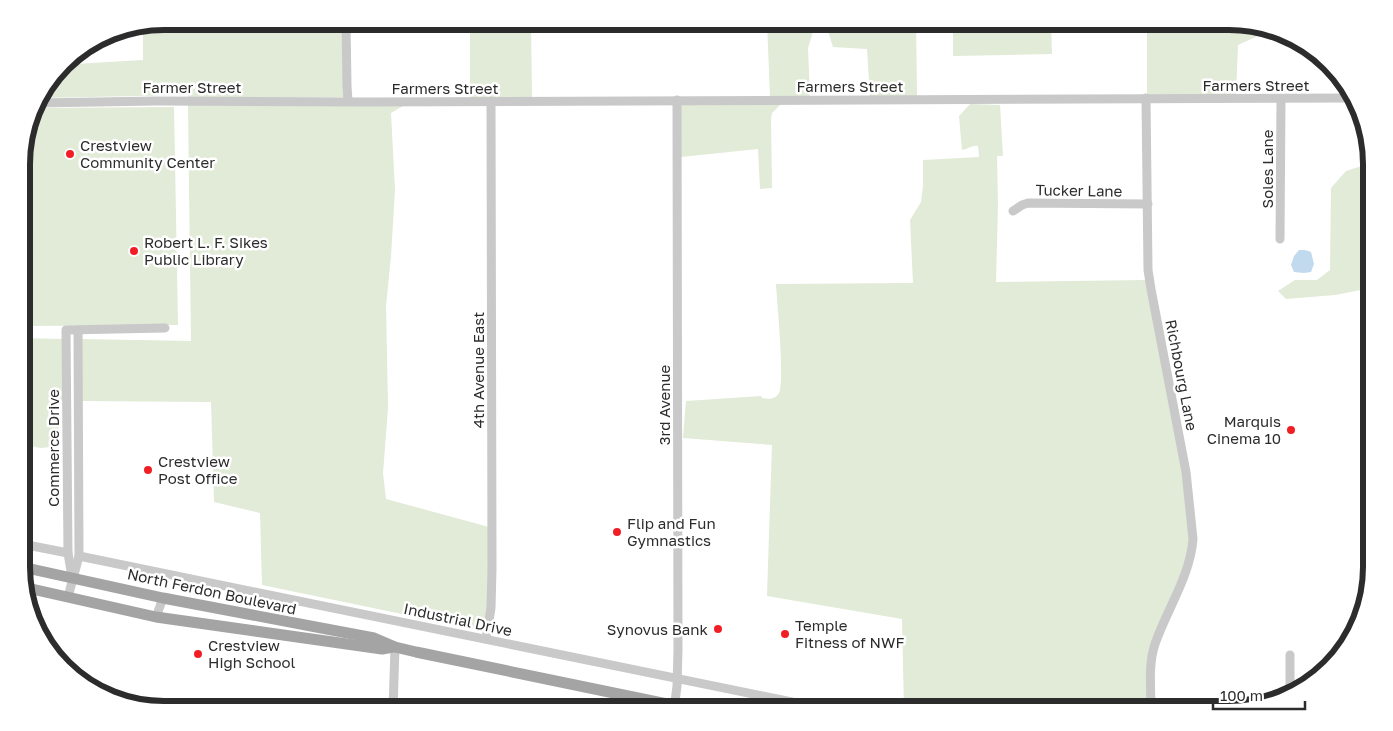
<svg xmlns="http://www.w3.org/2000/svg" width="1393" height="731" viewBox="0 0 1393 731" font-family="'Golos Text',sans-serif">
<rect width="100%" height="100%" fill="#fff"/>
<g fill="#e1ebd7">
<path d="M164,21h179l1,76 -156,1v-3l-150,3 30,-39 7,5 68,-4v-35z"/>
<path d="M470,21h61l1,77h-62z"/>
<path d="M767,21h48v4l-7,23 2,49h-40z"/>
<path d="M828,21h88l1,75h-47l-3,-47 -34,-2 -5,-16z"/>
<path d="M953,21h98l1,33 -99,2z"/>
<path d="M1147,21h82l31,8v6l-22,10 -2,50h-89z"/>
<path d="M681,103h101l-10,10 -1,6 1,69 -12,1 -2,-40 -77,8z"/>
<path d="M188,104l215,2 -12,7 4,77 -4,66 -5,50 2,102 -5,65 3,26 103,28v67l-5,37 -222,-46 -2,-72 -46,-11 -3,-100 -129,-1 -1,-62 110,2z"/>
<path d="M970,104l30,1 3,51h-6l1,48 -2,78 150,-2 37,192 6,54v23l-9,27 -22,50 -10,83 -244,1 -2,-91 -135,-23 5,-151 -89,-7 3,-37 75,-5 1,2c6,1 13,2 17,-5 6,-13 -2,-90 -3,-109l137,-1 -3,-63 11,-18 2,-16v-26l56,-3 -1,-11c-5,-1 -10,3 -16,4l-3,-34z"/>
<path d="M174,107l4,218 -156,1v-171l12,-47z"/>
<path d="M1371,163v125l-36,7 -49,4 -8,-8 17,-11h22l13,-10 1,-82 15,-17z"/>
<path d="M22,338l41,1v62h-3l-2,38 2,7 -19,2 -19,-3z"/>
</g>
<path fill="#c1daed" d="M1299,250h6l6,2 3,12 -3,8 -7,1 -10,-1 -3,-7 3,-9z"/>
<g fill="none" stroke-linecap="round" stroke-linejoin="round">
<g stroke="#c9c9c9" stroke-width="9">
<path d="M346,21l1,65 1,15"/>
<path d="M1146,98l2,172 3,19 35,183 7,67c-3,38 -26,70 -38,105 -7,21 -4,44 -4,65"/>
<path d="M36,103l121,-2 211,1 985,-4"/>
<path d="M1013,211l9,-6 6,-2 120,1"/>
<path d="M1280,239l1,-141"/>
<path d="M22,544l46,9"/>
<path d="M79,556l752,154"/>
<path d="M72,577l-4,-24 -2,-223 99,-2"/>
<path d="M68,597l11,-41 -1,-226"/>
<path d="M156,617l7,-19"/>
<path d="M486,639l5,-31 1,-39 -1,-468"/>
<path d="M1290,655v37"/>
<path d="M393,710l2,-63"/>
<path d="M674,710l3,-24 1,-36 -1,-550"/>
</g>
<g stroke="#a4a4a4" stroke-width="11">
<path d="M22,567l141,31 211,40 21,9 21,5 280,58"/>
<path d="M23,587l133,30 226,32 11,-2"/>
</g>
</g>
<g fill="#f21e25" stroke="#fff" stroke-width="2">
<circle cx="70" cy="154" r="5"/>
<circle cx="134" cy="251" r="5"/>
<circle cx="1291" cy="430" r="5"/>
<circle cx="148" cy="470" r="5"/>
<circle cx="617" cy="532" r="5"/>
<circle cx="718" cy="629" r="5"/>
<circle cx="785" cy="634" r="5"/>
<circle cx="198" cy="654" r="5"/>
</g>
<g text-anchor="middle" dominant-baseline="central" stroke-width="5" stroke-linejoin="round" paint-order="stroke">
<g font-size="15" fill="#2c2c2c" stroke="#fff">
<text x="1256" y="85">Farmers Street</text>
<text x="850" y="86">Farmers Street</text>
<text x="192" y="87">Farmer Street</text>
<text x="445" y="88">Farmers Street</text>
<text transform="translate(1267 169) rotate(-90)">Soles Lane</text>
<text transform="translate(1079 190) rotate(1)">Tucker Lane</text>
<text transform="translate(478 370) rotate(-90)">4th Avenue East</text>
<text transform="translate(1182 375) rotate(79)">Richbourg Lane</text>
<text transform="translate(664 405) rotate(-90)">3rd Avenue</text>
<text transform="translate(53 448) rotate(-90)">Commerce Drive</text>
<text transform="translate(212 591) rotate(12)">North Ferdon Boulevard</text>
<text transform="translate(458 619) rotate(12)">Industrial Drive</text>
</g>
<g font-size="15" fill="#2c2c2c" stroke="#fff" text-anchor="start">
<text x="80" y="145">Crestview<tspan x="80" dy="17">Community Center</tspan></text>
<text x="144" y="242">Robert L. F. Sikes<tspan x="144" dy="17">Public Library</tspan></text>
<text x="1281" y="421" text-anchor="end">Marquis<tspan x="1281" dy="17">Cinema 10</tspan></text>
<text x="158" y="461">Crestview<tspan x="158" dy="17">Post Office</tspan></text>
<text x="627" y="523">Flip and Fun<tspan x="627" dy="17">Gymnastics</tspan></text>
<text x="795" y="625">Temple<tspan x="795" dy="17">Fitness of NWF</tspan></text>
<text x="708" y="629" text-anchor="end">Synovus Bank</text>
<text x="208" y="645">Crestview<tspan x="208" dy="17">High School</tspan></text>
</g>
</g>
<path d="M0 0H1393V731H0ZM164 30H1229A134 134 0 0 1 1363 164V567A134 134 0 0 1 1229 701H164A134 134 0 0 1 30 567V164A134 134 0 0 1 164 30Z" fill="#fff" fill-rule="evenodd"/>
<path fill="none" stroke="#2c2c2c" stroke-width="6" d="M164 30H1229A134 134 0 0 1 1363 164V567A134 134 0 0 1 1229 701H164A134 134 0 0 1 30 567V164A134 134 0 0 1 164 30Z"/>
<path d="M1213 701v8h92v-8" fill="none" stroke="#2c2c2c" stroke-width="2.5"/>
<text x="1220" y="701" font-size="15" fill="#2c2c2c" stroke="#ffffff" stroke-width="4" paint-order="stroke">100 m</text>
</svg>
